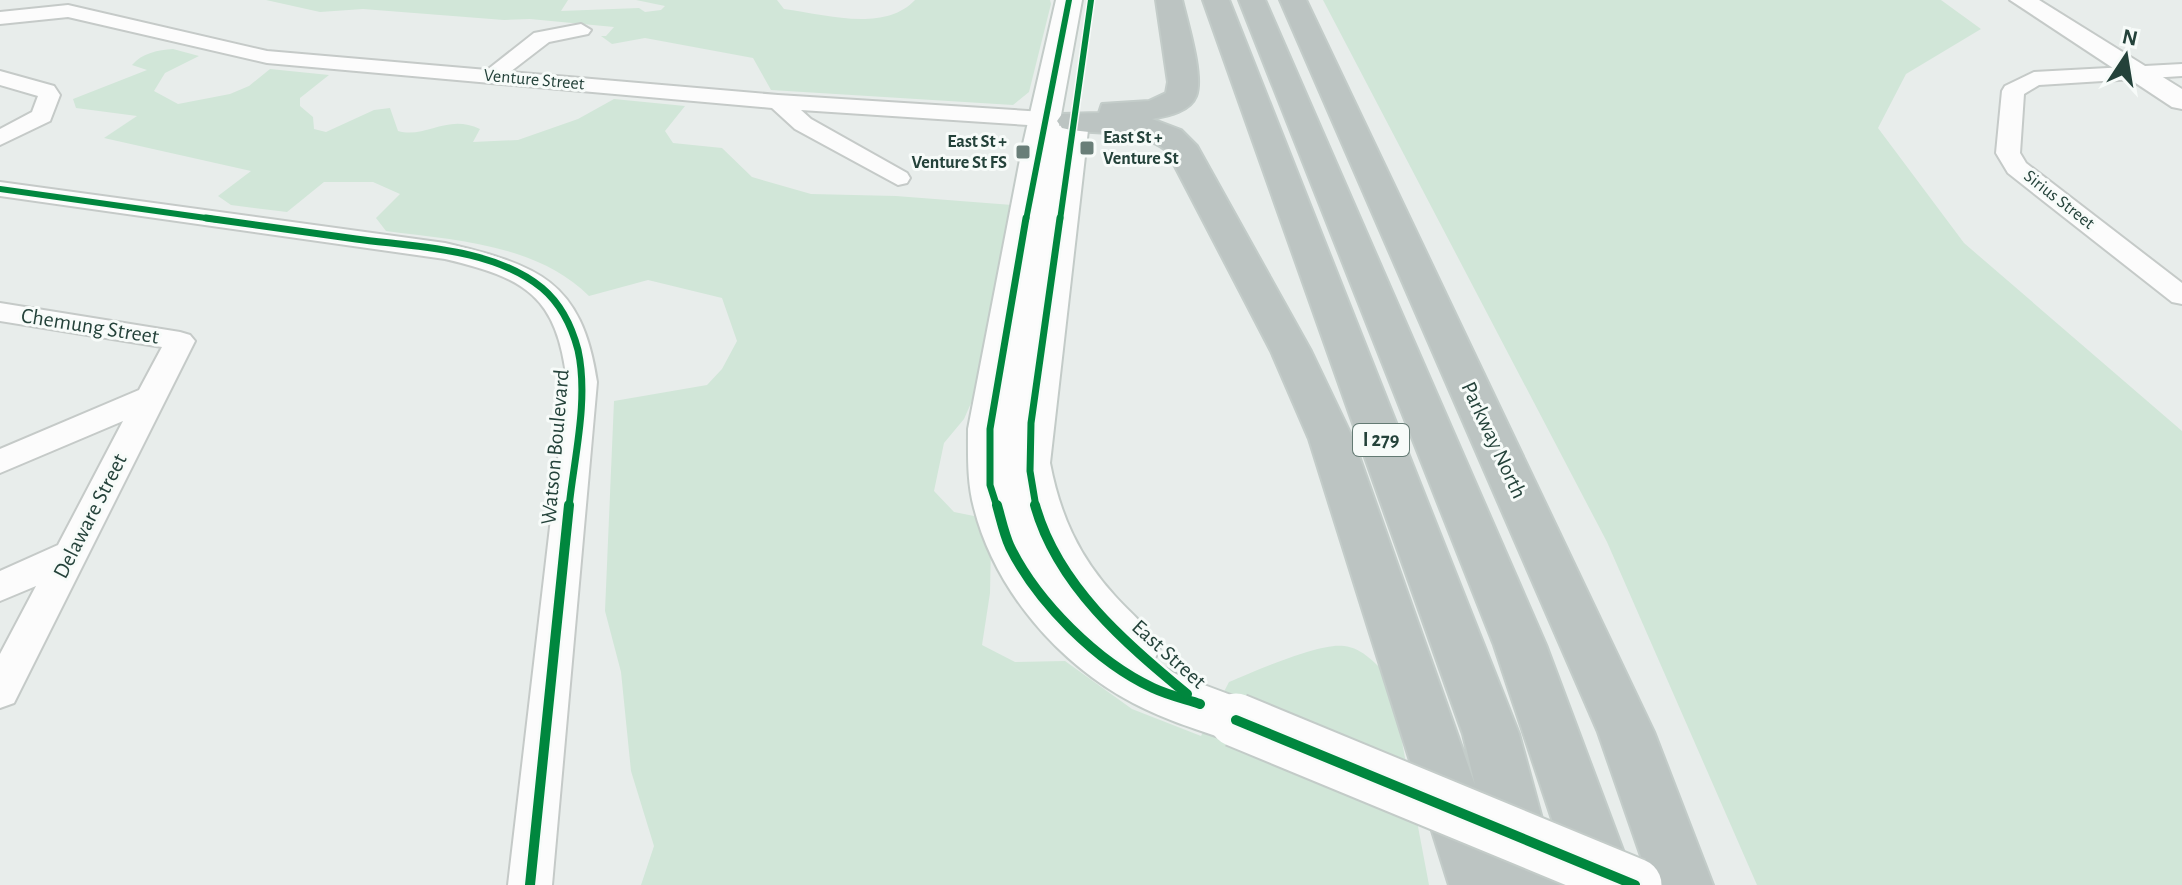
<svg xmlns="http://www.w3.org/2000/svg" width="2182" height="885" viewBox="0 0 2182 885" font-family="'Alegreya Sans',sans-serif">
<rect width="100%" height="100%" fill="#e8edeb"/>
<g fill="#d1e6d8">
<path d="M266,0h302l-7,11 78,-3 6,4 16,-2 4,-4 -29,-6h141l7,9c40,5 100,24 131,-9h135l1,4 -22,88 -16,13 -242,-15 -18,-32 -108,-20 -33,6 -11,-8h5l8,-9 -84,-8 -26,1 -141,-11 -43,3z"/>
<path d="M1323,0h618l40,29 -75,45 -28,54 86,115 218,188v454h-425l-150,-343z"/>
<path d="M173,49l26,7 -34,17 -11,18 24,13 52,-10 19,-8 21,-17 59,6 -29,23v8l13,11 1,12 12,3 48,-22 16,-2 8,23c28,8 49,-18 82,-2l-7,13 45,-2 60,-21 36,-20 71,7 -20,25 8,12 49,5 30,29 59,17 85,2 116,9 -37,189 -11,25 -20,24 -10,48 20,21 25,5 12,27 -1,49 -8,52 33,17 50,-1 67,48 69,27 28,-54c24,-10 91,-40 115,-36 19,2 33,19 46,32l39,207h-788l13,-39 -23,-75 -10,-99 -16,-61 9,-210 93,-16 15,-16 15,-28 -15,-43 -74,-18 -59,16c-52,-52 -135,-56 -203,-65l-10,-13 24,-24 -27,-12h-49l-37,30 -56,-7 -13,-9 33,-25 -147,-33 33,-22 -61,-8 -3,-9 74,-29 -15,-5c10,-12 26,-15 41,-16z"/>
</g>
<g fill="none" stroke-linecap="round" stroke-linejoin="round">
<defs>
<g id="minor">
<path d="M68,5l199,46 220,19 47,-37 47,-9 10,6 -3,4 -39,8 -39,30 268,23 266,17 8,2 3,5 -3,5 -8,2 -243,-16 10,9 96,54 3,5 -3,5 -9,2 -103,-56 -23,-21 -505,-45 -199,-46 -68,7v-12z"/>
<path d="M2182,64v12l-143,9 -15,9 -4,59 6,10 156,120v21l-10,-2 -164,-129 -12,-20 6,-62 3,-5 29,-14z"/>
<path d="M0,71l54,15 6,9 -10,26 -50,24v-16l32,-17 6,-16 -38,-11z"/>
<path d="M0,182l445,61c92,22 137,37 152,139l-45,503h-44l59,-503c-10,-86 -41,-104 -122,-123l-445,-63z"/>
<path d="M0,303l180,29 10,3 5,6 -181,362 -14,5v-54l36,-68 -36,15v-30l58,-26 65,-124 -123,52v-24l139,-59 23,-43 -162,-26z"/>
</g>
<path id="tertiary" d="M2010,0h29l143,89v20l-10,-2z"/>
<path id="secondary" d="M1056,0h26l-23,126 13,-6 11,3 5,7 -38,333c10,52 29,94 65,133 16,18 34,31 45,52l-7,14 27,14 75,28 8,16 -8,16 -19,7c-34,-12 -71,-23 -103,-40 -74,-39 -138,-112 -159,-195 -7,-26 -6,-52 -6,-79l55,-285z"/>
<g id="motorway">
<path d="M1156,0h26c5,22 22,76 14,96 -6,16 -29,20 -44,23l29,11 16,16 114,205 42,88 122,346 -12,-51 -260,-734h26l290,734 41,151h-111l-140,-446 -38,-88 -104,-200c-31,-25 -69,-14 -105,-23l-5,-7 5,-7 37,-1 3,-9 47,-3 17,-8 2,-11z"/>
<path d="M1239,0h26l281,645 90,240h-62l-80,-240z"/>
<path d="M1280,0h26l348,732 59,153h-62l-53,-153z"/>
</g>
</defs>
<use href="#minor" stroke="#c5cac8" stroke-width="4"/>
<use href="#tertiary" stroke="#c5cac8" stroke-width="4"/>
<use href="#secondary" stroke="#c3cbc8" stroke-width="4"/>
<use href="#motorway" stroke="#c3ccc9" stroke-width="4"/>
<use href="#minor" fill="#fcfcfc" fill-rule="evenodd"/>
<use href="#tertiary" fill="#fcfcfc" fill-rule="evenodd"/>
<use href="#secondary" fill="#fcfcfc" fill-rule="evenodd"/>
<use href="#motorway" fill="#bcc4c2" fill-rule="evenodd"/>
<defs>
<path id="secondary-bridge" d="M1236,720l399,165"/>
</defs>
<use href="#secondary-bridge" stroke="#c3cbc8" stroke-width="57" stroke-linecap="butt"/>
<use href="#secondary-bridge" stroke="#fcfcfc" stroke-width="53"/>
<defs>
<g id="cycleway-far2">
<path d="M0,189l220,31"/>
<path d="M1026,220l43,-220"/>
<path d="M1060,220l31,-220"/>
</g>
<g id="cycleway-far1">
<path d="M206,218c50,7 100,14 150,21 60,8 137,9 186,49 19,16 30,39 36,62 11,50 -4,108 -9,157"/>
<path d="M997,507l-7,-22v-56l36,-211"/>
<path d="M1036,507l-6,-36 1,-48 29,-205"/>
</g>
<g id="cycleway">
<path d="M997,505c4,14 7,29 13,42 27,55 87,115 143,141 15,7 32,11 47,16"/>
<path d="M1035,505c22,80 91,139 152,189"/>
<path d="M1236,720l399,165"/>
<path d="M530,885l39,-380"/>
</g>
</defs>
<use href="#cycleway-far2" stroke="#f7fbf9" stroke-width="9"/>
<use href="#cycleway-far1" stroke="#f7fbf9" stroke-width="12"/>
<use href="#cycleway" stroke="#f7fbf9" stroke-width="15"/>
<use href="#cycleway-far2" stroke="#00873e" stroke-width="6"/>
<use href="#cycleway-far1" stroke="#00873e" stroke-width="7"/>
<use href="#cycleway" stroke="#00873e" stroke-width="10"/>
</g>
<g fill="#697e78" stroke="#f7fbf9" stroke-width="3">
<rect x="1079" y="140" width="16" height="16" rx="4"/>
<rect x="1015" y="144" width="16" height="16" rx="4"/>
</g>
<g text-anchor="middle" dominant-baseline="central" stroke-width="6" stroke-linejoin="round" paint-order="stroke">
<g font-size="18" fill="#24423a" stroke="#f7fbf9">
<text transform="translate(534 80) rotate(5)">Venture Street</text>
<text transform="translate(2059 200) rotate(38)">Sirius Street</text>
</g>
<g font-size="18" font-weight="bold" fill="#24423a" stroke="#f7fbf9" text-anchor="start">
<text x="1103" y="138">East St +<tspan x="1103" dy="21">Venture St</tspan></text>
<text x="1007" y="142" text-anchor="end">East St +<tspan x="1007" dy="21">Venture St FS</tspan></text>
</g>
<rect fill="#f7fbf9" stroke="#637a73" stroke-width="2" x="1353" y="424" width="56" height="32" rx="6"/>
<g font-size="20" font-weight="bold" fill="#24423a">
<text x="1381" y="440">I 279</text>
</g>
<g font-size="22" fill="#24423a" stroke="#f7fbf9">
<text transform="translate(90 326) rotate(9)">Chemung Street</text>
<text transform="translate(1494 440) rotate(65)">Parkway North</text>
<text transform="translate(555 447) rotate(-85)">Watson Boulevard</text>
<text transform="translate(90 516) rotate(-63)">Delaware Street</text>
<text transform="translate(1169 654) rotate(42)">East Street</text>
</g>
</g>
<g transform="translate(2126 56) rotate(12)" stroke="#f7fbf9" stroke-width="6" paint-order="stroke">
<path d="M0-6L14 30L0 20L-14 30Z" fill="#24423a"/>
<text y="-12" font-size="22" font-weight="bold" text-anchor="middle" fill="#24423a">N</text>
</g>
</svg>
